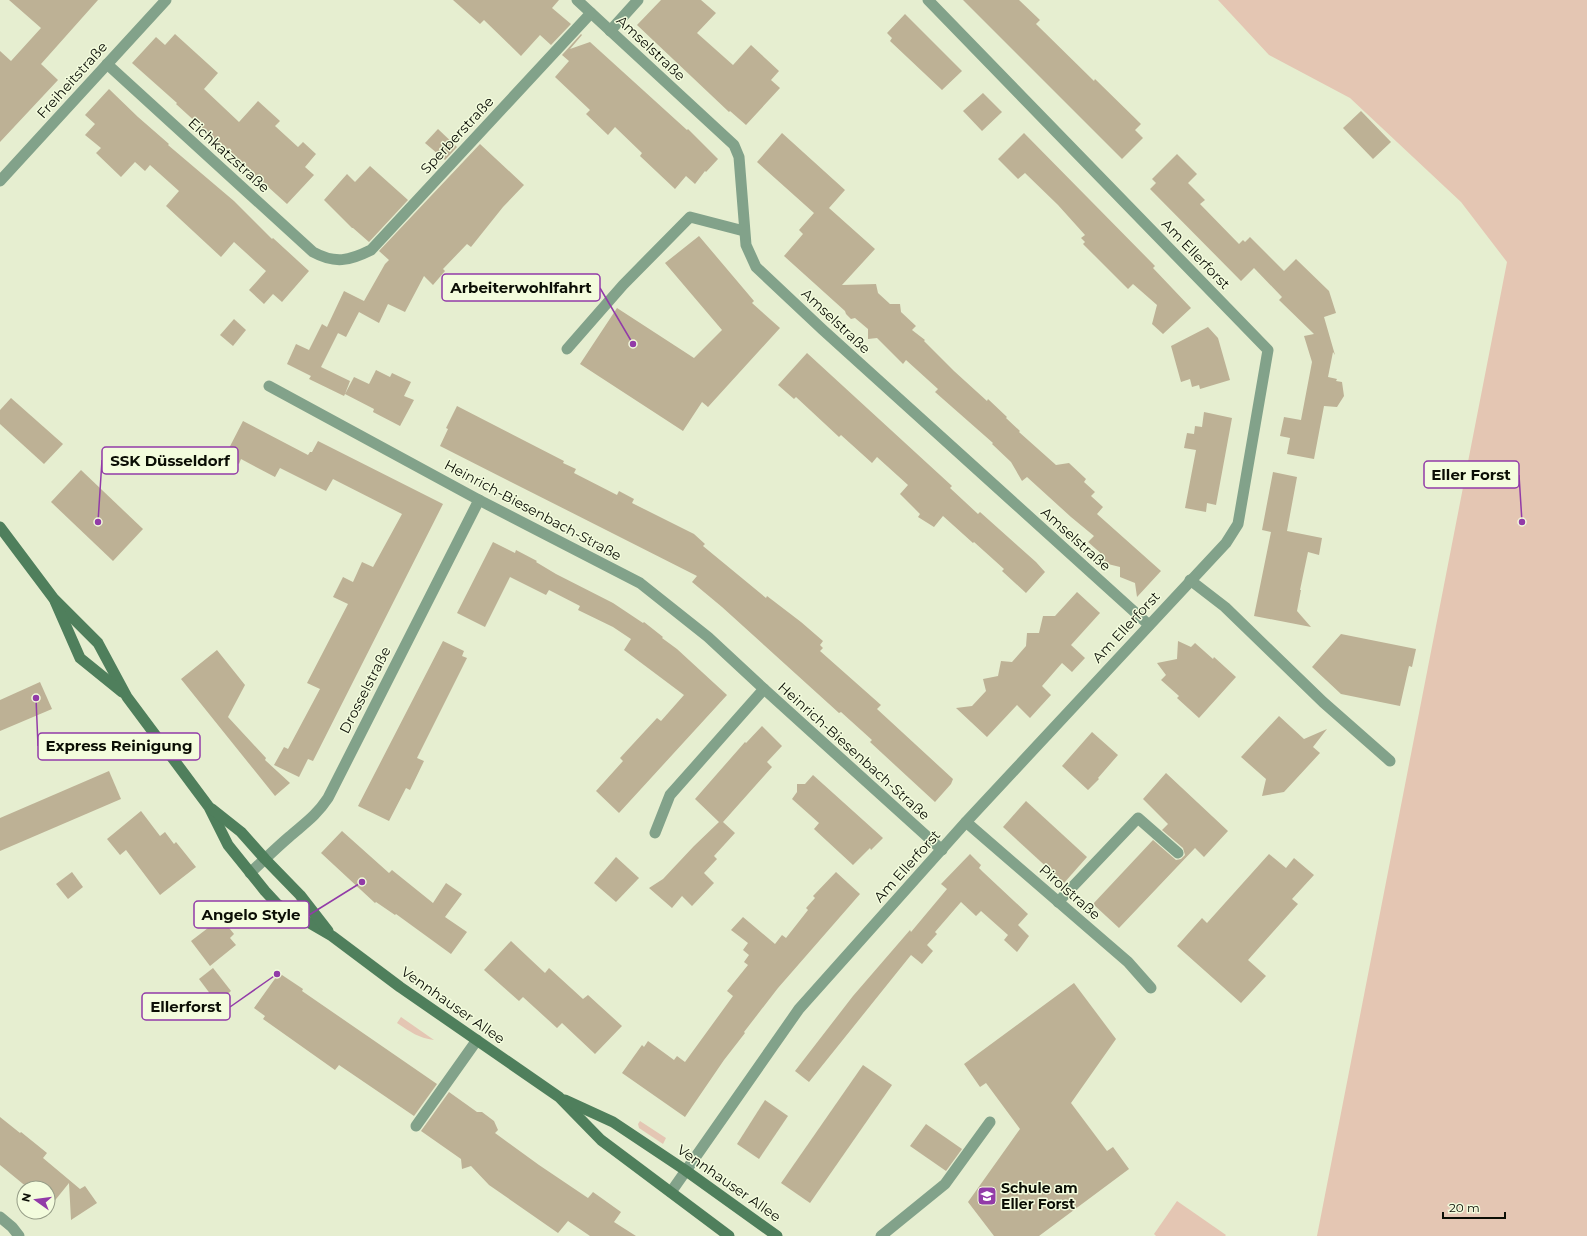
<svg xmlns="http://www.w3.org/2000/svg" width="1587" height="1236" viewBox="0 0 1587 1236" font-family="Montserrat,sans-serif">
<rect width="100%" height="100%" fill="#e6eed0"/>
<g fill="#e4c6b3">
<path d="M1218,0h369v1236h-270l190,-974 -46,-60 -111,-104 -81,-43z"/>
<path d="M401,1017l33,23c-16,-2 -23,-8 -37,-17z"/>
<path d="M640,1121l26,17 -3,6 -24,-16 -1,-4z"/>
<path d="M1177,1201l49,34 -1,1h-69l-2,-2z"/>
</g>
<g fill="#bdb195">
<path d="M9,0h89l-57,64 17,16 -58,62v-91l11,10 30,-33z"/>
<path d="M453,0h106l-7,8 19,16 -20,21 -11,-10 -19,21 -37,-36 -4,4z"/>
<path d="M661,0h40l15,13 -19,20 36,32 18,-20 28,26 -8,9 9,8 -34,37 -16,-14 -1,1 -92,-87z"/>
<path d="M963,0h56l21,20 -4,4 58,57 1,-2 46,45 -6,6 8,8 -21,21z"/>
<path d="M905,14l57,57 -20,19 -52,-49 2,-3 -5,-5z"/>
<path d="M175,34l43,39 -14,16 35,33 19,-21 22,20 -5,5 23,21 5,-5 13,12 -11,13 9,8 -27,29 -31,-28v1l-80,-73 1,-1 -45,-40 24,-26 9,8z"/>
<path d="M581,34l1,1 -12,14 20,-7 97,88 1,-1 30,30 -12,13 -1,-1 -10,13 -9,-8 -11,13 -35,-33 2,-3 -27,-26 -7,8 -22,-21 4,-4 -35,-33 14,-16 -7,-6z"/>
<path d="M109,89l29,28 31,27 -1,1 66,56 38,38 1,-1 36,33 -27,31 -9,-8 -9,10 -15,-14 17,-19 -32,-29 -13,15 -55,-51 13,-15 -29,-26 -5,6 -10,-9 -14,15 -25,-24 5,-5 -16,-13 10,-11 -10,-9z"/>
<path d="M983,93l19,19 -20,19 -19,-20z"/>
<path d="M1361,111l30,31 -18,17 -30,-31z"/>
<path d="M438,129l19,18 -12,13 -20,-17z"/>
<path d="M782,133l63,57 -16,18 46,41 -33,36 34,-1 2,9 12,11h10l1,8 15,14 -4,4 13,10 -1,1 30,30 33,30 1,-2 19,18 -1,1 14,13 -1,1 37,33 13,-2 17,16 -2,3 11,10 -4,4 12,11 -6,7 64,57 -24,26 -2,-14 -15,-6v-10l-16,-4v-7l-16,-14 6,-6 -23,-19 -44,-40 -5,4 -11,-19 -19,-18 1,-1 -58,-51 3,-3 -32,-29 -3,4 -26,-26 -9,1v-10l-13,-11 -4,1 -5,-5 -1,-3 -61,-55 19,-22 -4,-4 15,-17 -57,-51z"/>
<path d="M1024,133l131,133 -2,2 38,40 -28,26 -11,-10 5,-19 -24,-21 -5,5 -45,-45 2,-2 -4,-4 4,-3 -27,-30 -33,-32 -7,6 -20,-20z"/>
<path d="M480,144l44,41 -21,22 -32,40 -4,-3 -24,25 2,2 -12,14 -9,-9 -19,36 -17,-8 -9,19 -20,-11 -13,25 -18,-9 10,5 -17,34 29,14 -5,13 9,-17 15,7 7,-14 14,7 2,-4 19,9 -7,14 10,4 -14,26 -27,-14 1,-3 -29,-15 -1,2 -35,-17 2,-3 -24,-12 9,-20 13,6 13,-26 5,3 17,-36 20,10 21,-37 4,-4 -10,-9z"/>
<path d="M1177,154l20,20 -9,9 17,17 -5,4 39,40 4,-4 2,2 5,-5 34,34 12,-12 33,32 7,22 -12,4 11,38 -2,-3 -5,25 9,2 -1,2 6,1 2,14 -7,11 -13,-1 -10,53 -27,-5 3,-16 -10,-2 4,-19 17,3 11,-58 -8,-26 10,-2 -35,-34 3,-3 -28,-29 -13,13 -91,-92 6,-6 -4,-4z"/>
<path d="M370,166l38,34 -39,42 -16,-14h-1l-28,-28 23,-26 8,8z"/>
<path d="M699,236l55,65 -2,2 28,25 -72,79 -6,-5 -19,29 -103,-67 37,-56 77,50 28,-28 -57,-67z"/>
<path d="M234,319l12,11 -13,16 -13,-11z"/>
<path d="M1208,327l10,11 12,42 -30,9 -1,-4 -7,2 -2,-8 -9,3 -10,-36z"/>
<path d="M807,353l145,133 -2,2 28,26 2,-2 56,50 9,10 -19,21 -24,-22 2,-2 -30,-27 -1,1 -30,-27 -9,11 -16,-10 2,-3 -20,-20 8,-9 -31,-28 -5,6 -31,-28 -2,2 -43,-40 -2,2 -16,-14z"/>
<path d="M11,398l52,46 -19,20 -44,-40v-14z"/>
<path d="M457,406l107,55 -1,2 13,6 -2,4 43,22 2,-4 15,8 -2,4 62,31 11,10 -2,2 63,52 1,-2 34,26 22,19 -3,4 3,3 -3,3 61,54 -4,4 76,70 -2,5 -16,18 -65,-60 2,-2 -31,-28 -2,1 -117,-106 -30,-25 5,-6 -257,-130 8,-17 -2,-1z"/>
<path d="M1204,412l28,6 -16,87 -9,-2 -1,9 -21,-4 11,-58 -12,-2 3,-15 7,1 1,-8 7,1z"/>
<path d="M243,421l65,34 2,-3h2l6,-11 125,63 -130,257 -5,-2 -9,18 -25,-12 10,-18 4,2 32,-60 -13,-6 41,-79 -15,-7 10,-20 10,5 9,-20 11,5 29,-53 -69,-35 -7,12 -46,-23 -5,9 -34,-18 -2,5 -14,-8z"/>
<path d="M81,470l62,59 -30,32 -62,-59z"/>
<path d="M1273,472l24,5 -10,54 35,7 -3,17 -11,-3 -8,38h1l-4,21 14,16 -57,-11 17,-84 -9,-2z"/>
<path d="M493,542l22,11 1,-3 21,11 -1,1 20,12 57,29 30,20 1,-1 19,15 -1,1 15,11 50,46 -108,118 -23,-22 27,-30 -3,-3 37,-40 4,3 23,-26 -60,-45 7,-11 -18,-12 -35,-17 2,-4 -31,-16 -3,5 -36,-18 -25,50 -28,-14z"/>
<path d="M1077,592l23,21 -29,32 14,13 -13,14 -10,-9 -20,23 9,9 -21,23 -13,-13 -30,32 -31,-29 16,-2 14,-15 -3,-12 15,-3 3,-15 11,1 14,-16 1,-13h12l4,-17h12z"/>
<path d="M1341,634l75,15 -4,18 -3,-1 -9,40 -59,-12 -29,-27z"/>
<path d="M443,641l21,10 -2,5 5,2 -50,100 7,3 -14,29 -4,-2 -17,33 -31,-15z"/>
<path d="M1178,641l13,6 4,-4 18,16 1,-2 22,20 -37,41 -22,-20 2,-2 -18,-16 5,-5 -9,-12 20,-4z"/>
<path d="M217,650l28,35 -17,32 38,41 -1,2 25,23 -15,13 -94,-117z"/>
<path d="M40,682l12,27 -52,22v-31z"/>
<path d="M1279,716l25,23 23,-10 -14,18 7,6 -36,39 -22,4 4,-17 -25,-22z"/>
<path d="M762,726l20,20 -15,16 5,5 -49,55 12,11 -21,23 3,3 -13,14 10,10 -22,23 -10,-10 -10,12 -23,-20 14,-9 31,-33 25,-24 -24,-23 50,-57 1,1z"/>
<path d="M1092,732l26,23 -20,23 1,1 -11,11 -26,-24z"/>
<path d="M109,771l12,28 -121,52v-33z"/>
<path d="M1166,773l62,58 -24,26 -9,-9 -76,80 -26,-24 60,-64 23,20 5,-1 4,-4 -2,-7 -21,-18 6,-6 -25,-25z"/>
<path d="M813,775l70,63 -12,12 -1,-2 -17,17 -39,-36 5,-6 -27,-24 5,-7v-8h8z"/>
<path d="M1026,801l61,56 -23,26 -61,-56z"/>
<path d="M141,811l19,25 5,-4 9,12 2,-2 20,25 -36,28 -34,-45 -6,5 -13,-16z"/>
<path d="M342,831l47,42 3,-3 41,33 13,-20 16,11 -17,23 22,15 -16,22 -55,-40 -1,1 -19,-13 -1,1 -54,-50z"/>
<path d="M970,854l11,11 -2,3 4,4 45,42 -10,11 11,11 -12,16 -13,-12 4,-5 -27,-24 -5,5 -15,-14 -26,30 2,2 -10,11 6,6 -11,13 -11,-9 -102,127 -14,-11 58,-75 57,-66 1,2 36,-43 -6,-5z"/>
<path d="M1269,854l17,14 8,-10 20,17 -22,24 6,5 -50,56 18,16 -25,27 -64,-57 25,-28 5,5z"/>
<path d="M616,857l23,21 -23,24 -22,-19z"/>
<path d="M72,872l11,15 -15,12 -12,-15z"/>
<path d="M836,872l24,22 -82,94 -34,44 1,1 -21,27 -39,57 -63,-44 20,-28 2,2 4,-6 26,19 3,-4 8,6 48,-66 -6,-5 21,-26 -4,-3 5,-7 -6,-5 5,-7 -17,-13 12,-13 32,27 7,-9 4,3 22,-28 -2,-2 9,-10 -2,-2z"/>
<path d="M221,918l13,16 -4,4 6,7 -26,21 -19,-25z"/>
<path d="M511,941l34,32 4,-5 34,31 5,-4 34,31 -27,28 -33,-31 -5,5 -34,-31 -4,4 -35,-31z"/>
<path d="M213,968l18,23 -14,12 -18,-24z"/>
<path d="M279,973l24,16 -1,2 135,93 -23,32 -75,-51 -4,5 -72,-51 2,-3 -11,-8z"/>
<path d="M1074,983l42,56 -45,64 36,48 6,-4 16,22 -90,67h-45l-26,-34 52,-73 -34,-46 -6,4 -16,-23z"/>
<path d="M863,1065l29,20 -82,118 -29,-20z"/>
<path d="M449,1092l28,20h5l12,9 4,9 -3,3 44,32 49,33 5,-6 28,20 -7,10 22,14h-46l-22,-15 -10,12 -69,-48 -18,-19 -9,3 -1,-10 -40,-28z"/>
<path d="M765,1100l23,16 -29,43 -22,-15z"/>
<path d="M0,1117l20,16 1,-1 26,21 -4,5 37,31 5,-3 12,17 -26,17 -2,-37 -21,26v-21h-20l-28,-23z"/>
<path d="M926,1124l36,25 -16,22 -36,-25z"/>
</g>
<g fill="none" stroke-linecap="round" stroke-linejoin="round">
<g stroke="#82a28a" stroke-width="11">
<path d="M567,349l56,-64 67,-68 54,14"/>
<path d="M1058,902l80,-84 40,35"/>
<path d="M416,1126l61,-86"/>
<path d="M881,1236l64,-52 45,-62"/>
</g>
<g stroke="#82a28a" stroke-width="11">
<path d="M577,0l157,145 5,12 7,88 10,22 67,63 326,295"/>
<path d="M610,31l28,-31"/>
<path d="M107,64l206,188c22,12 36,9 58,-2l220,-237"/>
<path d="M0,181l166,-181"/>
<path d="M269,386l210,114 161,83 68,54 56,52 178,161"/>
<path d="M1190,580l35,27 98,95 67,59"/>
<path d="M966,822l162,140 23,26"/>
<path d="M655,833l15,-38 94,-106"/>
<path d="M250,873c13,-12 25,-24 39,-36 16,-14 27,-21 39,-39l151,-298"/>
<path d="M671,1192l128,-183 167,-187 260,-279 12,-19 30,-174 -340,-350"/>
<path d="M0,1217l12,10 7,9"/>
</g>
<g stroke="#4f7f5c" stroke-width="11">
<path d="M0,527l54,72 44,44 29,54 82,110 19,38 37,46 12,13 55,32 68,51 159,110 42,43 128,96"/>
<path d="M55,601l25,57 42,34"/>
<path d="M212,809l29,23 24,27 35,36 28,36"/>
<path d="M565,1100l48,22 72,48 92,66"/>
</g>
</g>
<defs>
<symbol id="school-square" viewBox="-11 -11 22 22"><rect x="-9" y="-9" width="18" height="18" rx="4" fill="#923ba8" stroke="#f3fcdd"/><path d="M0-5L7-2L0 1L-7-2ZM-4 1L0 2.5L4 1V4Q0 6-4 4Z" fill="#fff"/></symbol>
</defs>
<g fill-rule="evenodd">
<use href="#school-square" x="976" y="1185" width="22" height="22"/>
</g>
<g text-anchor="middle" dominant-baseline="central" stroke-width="3" stroke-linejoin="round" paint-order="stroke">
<g font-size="14" fill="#0b0e05" stroke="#f3fcdd">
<text transform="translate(651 48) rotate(43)">Amselstraße</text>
<text transform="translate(72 80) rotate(-48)">Freiheitstraße</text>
<text transform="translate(457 135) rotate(-47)">Sperberstraße</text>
<text transform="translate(229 155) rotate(42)">Eichkatzstraße</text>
<text transform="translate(1196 254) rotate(46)">Am Ellerforst</text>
<text transform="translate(836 321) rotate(43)">Amselstraße</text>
<text transform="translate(533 510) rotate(28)">Heinrich-Biesenbach-Straße</text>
<text transform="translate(1076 539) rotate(42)">Amselstraße</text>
<text transform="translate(1126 627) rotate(-47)">Am Ellerforst</text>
<text transform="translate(365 690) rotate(-63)">Drosselstraße</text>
<text transform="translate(854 751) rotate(42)">Heinrich-Biesenbach-Straße</text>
<text transform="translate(907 866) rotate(-48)">Am Ellerforst</text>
<text transform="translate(1070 892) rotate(41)">Pirolstraße</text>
<text transform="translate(453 1005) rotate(35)">Vennhauser Allee</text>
<text transform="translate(729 1183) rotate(35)">Vennhauser Allee</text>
</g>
<g font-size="14" font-weight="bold" fill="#0b0e05" stroke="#f3fcdd" text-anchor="start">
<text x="1001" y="1188">Schule am<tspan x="1001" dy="16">Eller Forst</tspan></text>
</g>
</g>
<path fill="none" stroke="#923ba8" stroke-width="1.5" d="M633 344L600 288M98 522L102 460M1522 522L1519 475M36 698L38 746M362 882L309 915M277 974L230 1007"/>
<g fill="#923ba8" stroke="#f3fcdd" stroke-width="1.5">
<circle cx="633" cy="344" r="4"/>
<circle cx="98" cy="522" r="4"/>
<circle cx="1522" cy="522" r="4"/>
<circle cx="36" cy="698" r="4"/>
<circle cx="362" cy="882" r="4"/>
<circle cx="277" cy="974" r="4"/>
</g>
<g fill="#f3fcdd" stroke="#923ba8" stroke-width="1.5">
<rect x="442" y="274" width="158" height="27" rx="4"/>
<rect x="102" y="447" width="136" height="27" rx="4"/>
<rect x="1424" y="461" width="95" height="27" rx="4"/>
<rect x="38" y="733" width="162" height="27" rx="4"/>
<rect x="194" y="901" width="115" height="27" rx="4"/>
<rect x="142" y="993" width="88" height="27" rx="4"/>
</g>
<g font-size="15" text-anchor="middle" font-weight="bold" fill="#0b0e05">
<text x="521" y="293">Arbeiterwohlfahrt</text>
<text x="170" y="466">SSK Düsseldorf</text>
<text x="1471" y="480">Eller Forst</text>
<text x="119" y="751">Express Reinigung</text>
<text x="251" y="920">Angelo Style</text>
<text x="186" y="1012">Ellerforst</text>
</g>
<g transform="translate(36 1200) rotate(284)"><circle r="19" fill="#f3fcdd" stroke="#969d87"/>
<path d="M0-3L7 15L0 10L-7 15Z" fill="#923ba8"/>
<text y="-6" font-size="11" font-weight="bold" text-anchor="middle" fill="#0b0e05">N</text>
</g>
<path d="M1443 1212v6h62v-6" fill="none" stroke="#0b0e05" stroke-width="2"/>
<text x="1449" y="1212" font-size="12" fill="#0b0e05" stroke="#f3fcdd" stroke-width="3" paint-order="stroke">20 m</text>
</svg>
